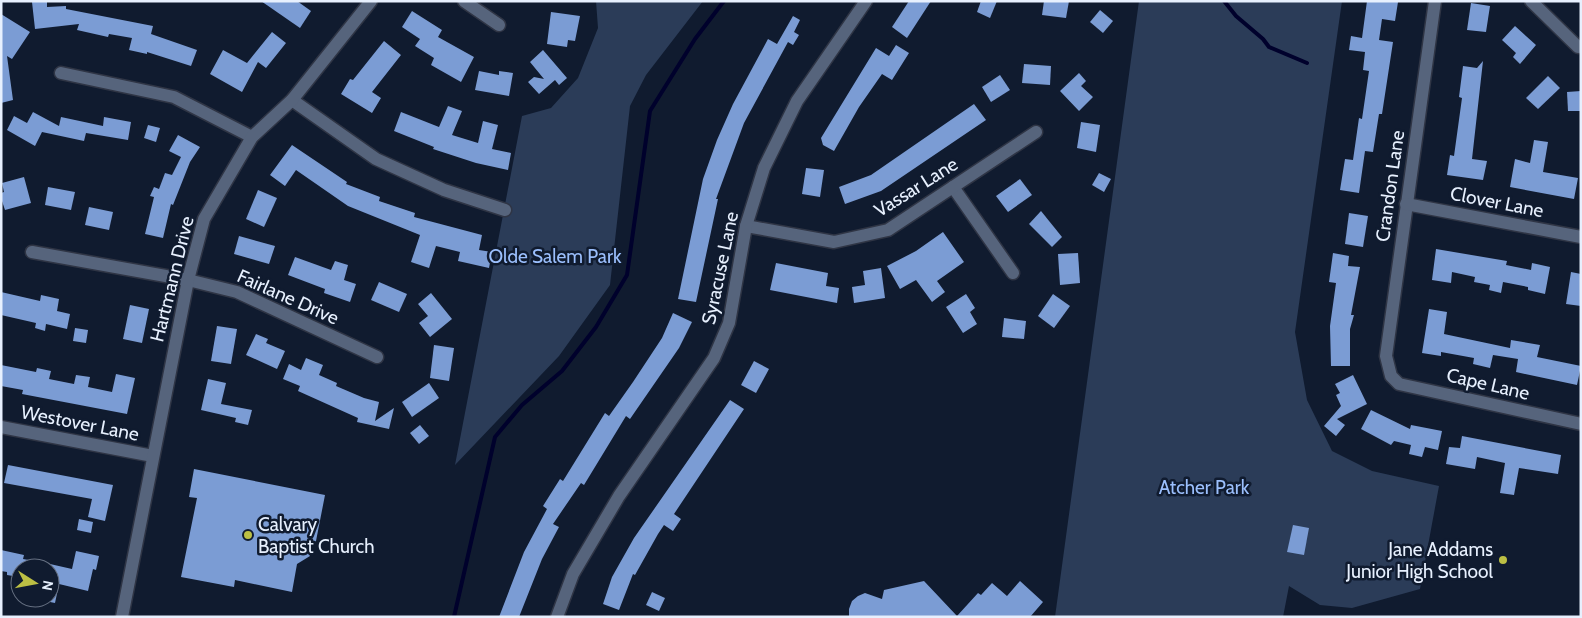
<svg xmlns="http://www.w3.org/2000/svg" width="1582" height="618" viewBox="0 0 1582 618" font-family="Cabin,sans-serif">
<rect width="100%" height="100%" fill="#101b2f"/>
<g fill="#2b3c58">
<path d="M596,1h107l-57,74 -16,31 -20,179 -51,71 -104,109 67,-349 29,-8 27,-30 20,-50z"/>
<path d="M1139,1h203l-47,331 12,68 25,51 40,20 67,15 -19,103 -68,19 -32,-3 -31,-19 -6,31h-228z"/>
</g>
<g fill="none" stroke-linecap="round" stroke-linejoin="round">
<g stroke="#00012c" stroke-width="4">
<path d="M1224,1l12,15 27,23 6,8 38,16"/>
<path d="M454,617l41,-180 27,-32 40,-34 34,-44 31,-52 23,-164 45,-72 29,-38"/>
</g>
</g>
<g fill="#7b9cd4">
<path d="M47,1v6l19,-1v3l87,17 -2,8 46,16 -6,16 -44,-14v2l-18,-4 3,-12 -23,-4 -1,3 -31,-7 2,-6 -44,5 -3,-27z"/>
<path d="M261,1h36l14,10 -11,17z"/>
<path d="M909,1h22l-24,37 -15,-11z"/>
<path d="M981,1h16l-7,17 -13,-6z"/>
<path d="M1044,1h25l-3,17 -24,-3z"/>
<path d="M1367,1l31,1 -3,19 -13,-2 -3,21 14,2 -11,72h-3l-6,38 -8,-1 -6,42 -19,-3 5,-31 8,1 6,-42 3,1 7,-48 -6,-1 2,-18 -16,-2 2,-14 11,2z"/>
<path d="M1471,3l19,3 -4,26 -19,-2z"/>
<path d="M1100,10l13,11 -10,12 -13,-11z"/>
<path d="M412,11l30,19 -4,7 36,20 -13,25 -30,-17 3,-7 -19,-12 5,-7 -18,-12z"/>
<path d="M551,12l29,4 -5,25 -7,-1 -1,7 -20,-3z"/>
<path d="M1,14l29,18 -18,27 -5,-3 6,44 -12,3z"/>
<path d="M793,16l7,4 -6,12 5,3 -6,10 -5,-3 -44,81 -28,76h2l-22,103 -18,-3 25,-120 14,-39 16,-36 35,-65 9,5z"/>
<path d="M1515,26l21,19 -16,19 -7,-7 3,-4 -14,-13z"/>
<path d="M272,32l14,11 -20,25 -8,-6 -16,30 -32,-18 13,-24 24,13z"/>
<path d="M384,41l17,14 -29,37 9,6 -9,15 -31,-19 9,-15 3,1z"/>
<path d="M896,45l13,8 -17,27 -10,-6 -23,33 -25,44 -11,-6 -2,-7 55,-90 13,8z"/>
<path d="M543,50l24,28 -8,7 -4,-5 -16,14 -11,-12 6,-5 10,2 -14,-17z"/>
<path d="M1483,61l-11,98 15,2 -4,19 -36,-5 3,-20 4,1 8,-58 -3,-1 4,-31 14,2z"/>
<path d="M1024,64l27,2 -1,19 -28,-2z"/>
<path d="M479,71l20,4v-4l14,2 -4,23 -34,-6z"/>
<path d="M1079,73l7,8 -5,5 12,11 -14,14 -19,-20z"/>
<path d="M1000,75l10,15 -19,12 -9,-15z"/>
<path d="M1548,76l12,12 -22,21 -12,-11z"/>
<path d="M1581,91v20h-13l-1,-19z"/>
<path d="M974,104l12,16 -105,71 -36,13 -6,-17 32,-12z"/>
<path d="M448,106l14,5 -10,24 26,8 5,-22 15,4 -6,24 19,4 -3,17 -32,-7 -43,-14 1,-2 -40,-16 7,-19 38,15z"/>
<path d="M33,112l26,14 2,-9 42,9 1,-9 27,5 -3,18 -42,-7 -2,8 -42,-9 -7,14 -28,-16 7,-14 13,7z"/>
<path d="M1081,122l19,3 -4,27 -19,-4z"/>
<path d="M148,125l12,3 -4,14 -12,-4z"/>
<path d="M178,135l22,12 -10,15 -17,43 -2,-1 -8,34 -18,-4 9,-37 -4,-1 4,-9 5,2 6,-16 7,2 9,-18 -12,-6z"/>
<path d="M1534,140l14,2 -5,30 35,6 -4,21 -64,-12 5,-28 15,4z"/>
<path d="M292,145l55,37 -1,2 34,13 -1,4 36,12 -1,4 68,18 -3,15 13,2 -3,16 -31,-7 2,-9 -24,-6 -7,22 -18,-6 9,-27 -72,-29 -52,-36 -11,16 -15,-11z"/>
<path d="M806,168l18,2 -4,27 -18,-3z"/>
<path d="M1099,173l12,6 -7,13 -12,-7z"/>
<path d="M24,177l7,26 -26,7 -4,-12v-5l3,-1 -2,-9z"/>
<path d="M1020,179l12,16 -24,17 -12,-16z"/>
<path d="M48,187l27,5 -4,18 -26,-5z"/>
<path d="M258,190l19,8 -13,29 -18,-8z"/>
<path d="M89,207l24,5 -4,18 -24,-5z"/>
<path d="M1041,211l21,26 -10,10 -23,-23z"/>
<path d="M1349,213l19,3 -5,31 -18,-3z"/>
<path d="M943,232l21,30 -27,19 8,11 -13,10 -16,-22 -16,9 -13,-23 29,-15z"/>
<path d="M239,236l36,10 -6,18 -35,-10z"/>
<path d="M1436,249l71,12 -1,4 25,5 1,-7 18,4 -5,27 -17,-4v-3l-25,-5 -2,11 -12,-3 1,-5 -16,-3 1,-5 -23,-5 -1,11 -19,-3z"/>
<path d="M1078,253l2,30 -20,2 -2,-31z"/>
<path d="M1333,253l16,3 -1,10 12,1 -9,48h3l-4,14v37h-19l-1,-40 6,-43 -7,-1z"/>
<path d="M295,257l36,13 4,-9 13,4 -4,15 12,4 -6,18 -26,-9 1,-4 -37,-14z"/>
<path d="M776,263l52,10 -2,13 13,2 -2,15 -67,-13z"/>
<path d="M881,268l4,30 -31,5 -2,-16 13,-2 -2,-14z"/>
<path d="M1571,272l10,2v32l-15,-2z"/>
<path d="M379,282l28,12 -8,18 -28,-12z"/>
<path d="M1,292l39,9 1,-6 18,4 -2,12 13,3 -3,15 -21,-5 -1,7 -10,-3 1,-5 -35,-8z"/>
<path d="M431,293l21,26 -22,18 -11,-14 9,-7 -10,-12z"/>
<path d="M966,294l9,14 -5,4 7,12 -14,9 -17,-26z"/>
<path d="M1053,294l17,12 -16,22 -16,-12z"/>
<path d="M130,305l19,4 -7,34 -19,-4z"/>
<path d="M1429,309l18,3 -3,22 66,14 1,-8 29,5 -3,12 44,9 -4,19 -61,-13 2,-13 -25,-4 -3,13 -17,-4 1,-6 -33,-6v4l-19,-3z"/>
<path d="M673,313l19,9 -13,26 -49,71 -4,-3 -42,69 -3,-2 -28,41 6,3 -17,32 -23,58h-20l25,-65 23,-43 -4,-3 17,-27 3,2 42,-68 4,3 24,-34 29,-44z"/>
<path d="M1004,318l22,3 -2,18 -22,-2z"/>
<path d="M217,326l20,3 -6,35 -20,-3z"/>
<path d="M75,328l13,2 -2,13 -13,-2z"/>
<path d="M256,334l12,5 -2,4 19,8 -8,18 -31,-14z"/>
<path d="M434,345l20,3 -5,33 -19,-3z"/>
<path d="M306,358l17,7 -4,10 18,8 -1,3 28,12 15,4 -4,19 19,-13 -5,21 -32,-7 1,-4 -60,-27 2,-5 -17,-7 6,-15 12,6z"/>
<path d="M754,361l15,8 -13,24 -15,-8z"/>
<path d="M1,365l35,7 1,-4 14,3 -2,8 25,5 2,-9 14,2 -2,10 24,5 4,-18 19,4 -8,36 -105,-20 1,-4 -22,-4z"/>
<path d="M1353,375l14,29 -30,15 8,6 -9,11 -12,-10 17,-20 -5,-11 4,-2 -5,-9z"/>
<path d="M208,379l18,4 -5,21 31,6 -4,15 -13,-3 1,-4 -35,-8z"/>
<path d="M429,383l10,15 -27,19 -10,-15z"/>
<path d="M730,400l14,9 -70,105 7,5 -8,12 -9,-6 -6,9 -23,41 -2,-1 -14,36 -16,-6 9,-27 22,-39z"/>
<path d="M1371,410l39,19 1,-4 31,6 -4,19 -13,-3 -3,10 -13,-3 2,-9 -17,-4 -3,4 -30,-16z"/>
<path d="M420,425l9,11 -10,8 -9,-11z"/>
<path d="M1462,436l99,19 -3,19 -39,-6 -5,27 -14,-2 5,-30 -28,-6 -2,12 -29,-5 3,-17 11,1z"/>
<path d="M8,465l105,20 -8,36 -17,-4 4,-18 -88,-16z"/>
<path d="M194,469l131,26 -9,46 -11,7 5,8 -13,8 -5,28 -57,-12 -1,7 -53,-10 16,-79 -8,-1z"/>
<path d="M79,519l14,3 -2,11 -14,-3z"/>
<path d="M1293,525l16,3 -5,27 -17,-3z"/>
<path d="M1,550l23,5 -1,4 22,4v5h-25l-1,9 -12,-2v-3l-6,-1z"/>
<path d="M76,551l23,5 -3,14 -3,-1 -5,22 -29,-7 -4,19 -5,-1v-38l22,5z"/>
<path d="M924,581l33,35 21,-23 3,2 11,-12 15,13 13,-15 23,21 -13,15h-181v-8l3,-8 6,-5 7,-3 17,6 2,-9z"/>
<path d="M652,592l13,6 -6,13 -13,-6z"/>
</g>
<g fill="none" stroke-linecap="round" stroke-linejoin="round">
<defs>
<g id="street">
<path d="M464,1l35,24"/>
<path d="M1435,1l-49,355 5,20 8,8 182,40"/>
<path d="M1531,1l47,46"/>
<path d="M61,73l113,24 78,40"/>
<path d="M292,100l84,59 68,31 61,20"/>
<path d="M953,187l60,86"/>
<path d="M1406,204l175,33"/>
<path d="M746,226l88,16 54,-12 148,-98"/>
<path d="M32,252l156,28 49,12 140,65"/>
<path d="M1,427l152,29"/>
<path d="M122,617l66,-337 16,-61 48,-82 40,-37 79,-99"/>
<path d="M557,617l16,-43 46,-78 95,-138 15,-35 17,-97 18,-58 33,-67 69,-100"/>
</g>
</defs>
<use href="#street" stroke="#2f3545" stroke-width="15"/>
<use href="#street" stroke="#56647c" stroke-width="12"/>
</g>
<g fill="#bcbf44" stroke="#101b2f" stroke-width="2">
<circle cx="248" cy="535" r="5"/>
<circle cx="1503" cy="560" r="5"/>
</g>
<g text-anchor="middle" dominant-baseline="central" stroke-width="5" stroke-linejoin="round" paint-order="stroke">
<g font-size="19" fill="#e7f0fe" stroke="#101b2f">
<text transform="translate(1390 186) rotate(-82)">Crandon Lane</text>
<text transform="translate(916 187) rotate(-32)">Vassar Lane</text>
<text transform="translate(1497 202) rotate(11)">Clover Lane</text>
<text transform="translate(720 268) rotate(-78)">Syracuse Lane</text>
<text transform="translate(172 279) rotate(-76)">Hartmann Drive</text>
<text transform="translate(288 297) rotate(24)">Fairlane Drive</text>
<text transform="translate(1488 384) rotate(13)">Cape Lane</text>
<text transform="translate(80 423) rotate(11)">Westover Lane</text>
</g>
<g font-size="19" fill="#9bbffd" stroke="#101b2f">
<text x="555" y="256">Olde Salem Park</text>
<text x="1204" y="487">Atcher Park</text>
</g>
<g font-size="19" fill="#e7f0fe" stroke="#101b2f" text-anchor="start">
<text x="258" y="524">Calvary<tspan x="258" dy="22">Baptist Church</tspan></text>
<text x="1493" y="549" text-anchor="end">Jane Addams<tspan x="1493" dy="22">Junior High School</tspan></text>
</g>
</g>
<rect width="1582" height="618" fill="none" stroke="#e7f0fe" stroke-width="5"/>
<g transform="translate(35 583) rotate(101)"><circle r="24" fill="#101b2f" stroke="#667082"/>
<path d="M0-4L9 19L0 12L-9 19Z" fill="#bcbf44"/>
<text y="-8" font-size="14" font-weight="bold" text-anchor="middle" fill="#e7f0fe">N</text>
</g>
</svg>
